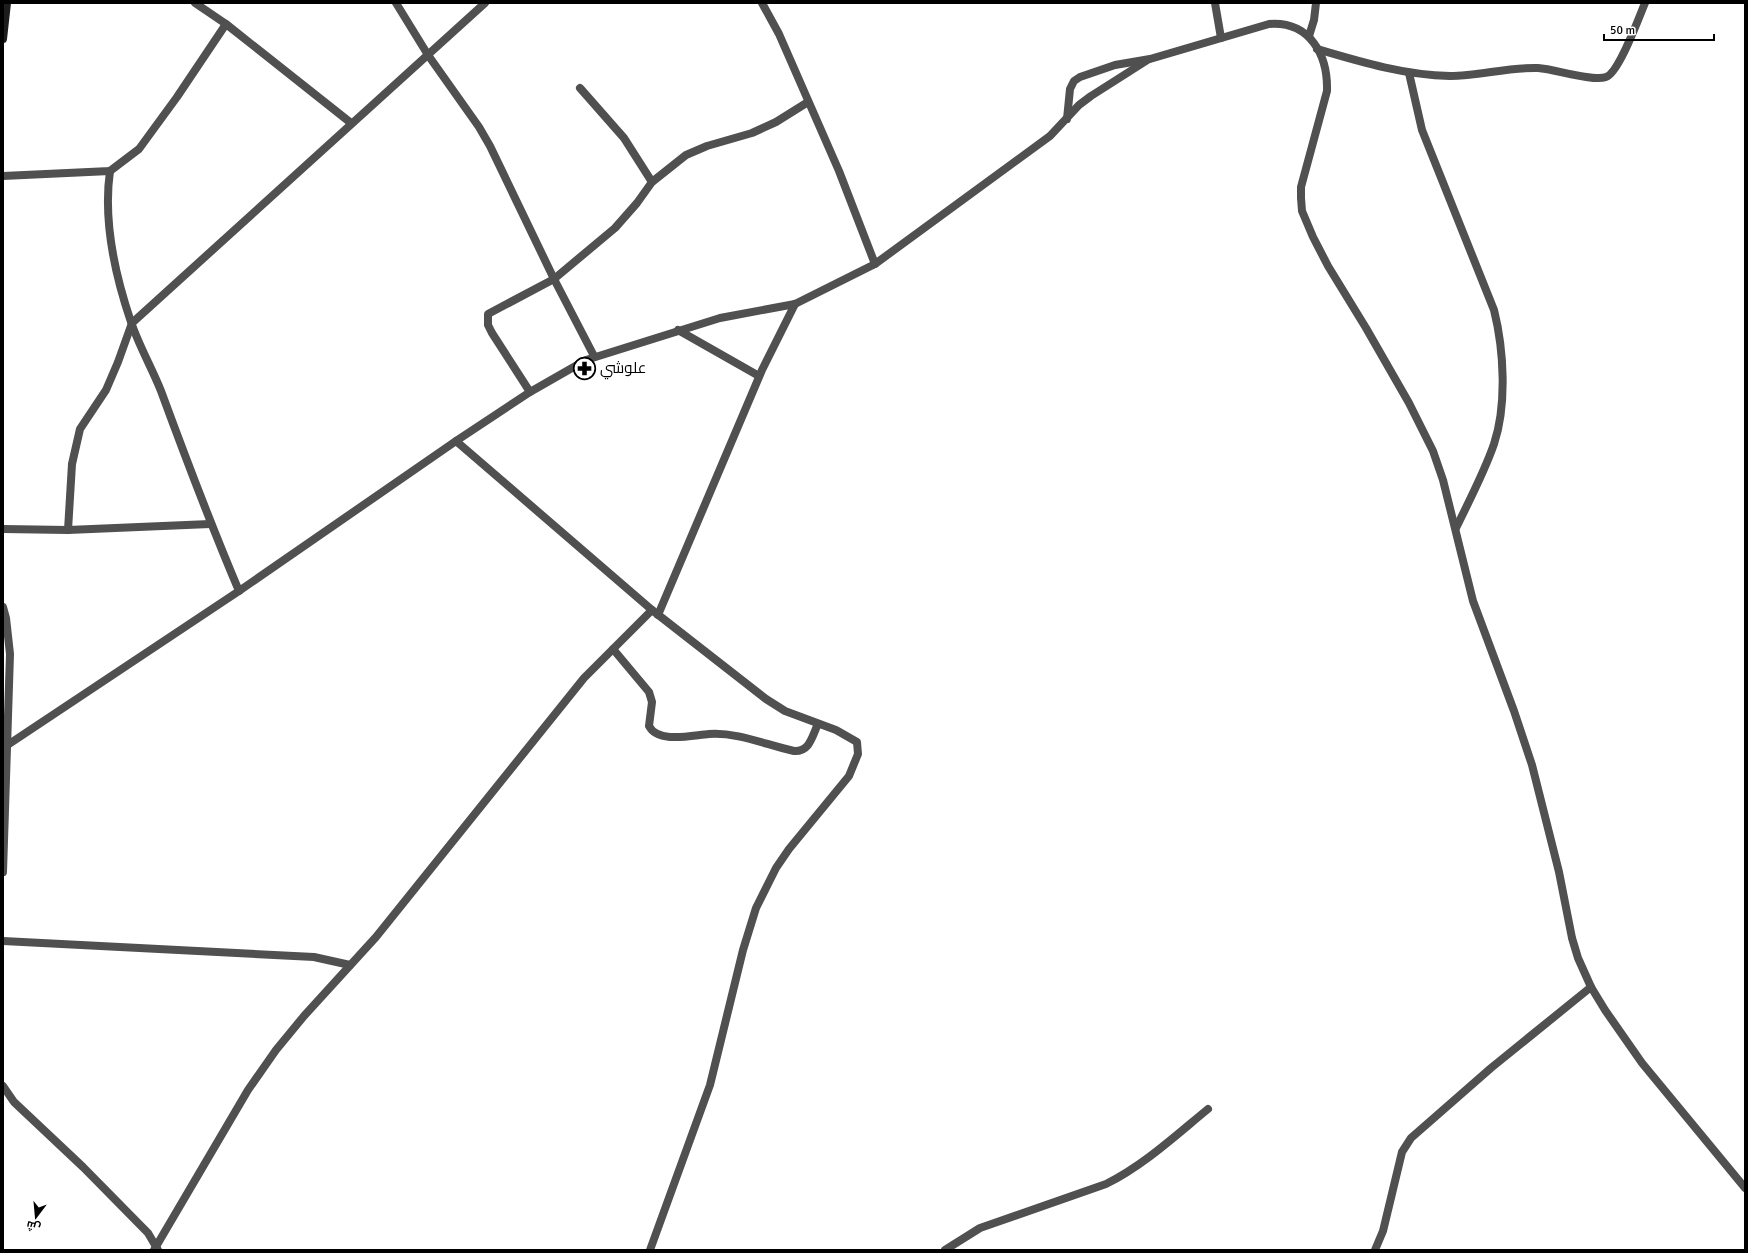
<svg xmlns="http://www.w3.org/2000/svg" width="1748" height="1253" viewBox="0 0 1748 1253" font-family="Signika,Cairo,sans-serif">
<rect width="100%" height="100%" fill="#fff"/>
<g fill="none" stroke-linecap="round" stroke-linejoin="round">
<g stroke="#505050" stroke-width="8">
<path d="M195,3l31,21 125,99"/>
<path d="M396,3l32,52 51,72 11,19 64,133 40,77"/>
<path d="M1215,3l6,35"/>
<path d="M1309,36l5,-16 2,-17"/>
<path d="M1317,49c44,13 87,26 133,27 29,0 58,-9 88,-8 17,1 55,14 68,9 13,-4 33,-60 39,-74"/>
<path d="M1409,73l13,57 72,180c10,40 13,95 0,134 -10,29 -25,57 -38,84"/>
<path d="M580,88l44,50 28,44"/>
<path d="M110,171c-7,49 5,104 21,151 8,24 21,46 30,69 25,68 50,134 78,200"/>
<path d="M3,176l107,-5 29,-22 38,-52 49,-73"/>
<path d="M678,330l81,46"/>
<path d="M530,392l-38,-59 -4,-8v-11l66,-35 61,-51 22,-25 15,-21 34,-27 21,-9 45,-13 24,-11 32,-20"/>
<path d="M456,441l196,169 114,89 19,12 51,19 21,12 1,12 -9,22 -60,73 -13,19 -20,40 -13,42 -33,135 -60,165"/>
<path d="M3,529l65,1 142,-6"/>
<path d="M68,530l4,-66 8,-35 26,-39 12,-28 14,-39 353,-320"/>
<path d="M658,615l104,-245 33,-66"/>
<path d="M613,649l36,43 3,10 -3,24c9,18 44,9 60,8 29,-2 57,11 85,17 16,1 18,-15 24,-27"/>
<path d="M3,748l236,-157 217,-150 74,-49 56,-32 134,-42 75,-14 80,-40"/>
<path d="M3,941l311,16 36,8"/>
<path d="M154,1250l94,-160 28,-40 28,-34 72,-79 208,-259 68,-68"/>
<path d="M945,1250l35,-22 126,-44c38,-19 69,-48 102,-75"/>
<path d="M1375,1250l8,-19 19,-79 9,-14 80,-70 100,-81"/>
</g>
<g stroke="#505050" stroke-width="8">
<path d="M762,3l17,31 60,137 36,93 175,-128 29,-31 12,-9 55,-35"/>
<path d="M1067,119l3,-30 4,-8 6,-4 35,-12 35,-6 119,-35c41,-3 59,31 58,67l-26,96v11l1,13 11,26 15,29 38,62 43,75 24,48 10,29 30,121 41,110 18,54 27,107 13,66 6,20 13,29 14,23 37,53 103,125"/>
<path d="M3,607l3,11 4,36 -7,218"/>
<path d="M3,1086l11,16 69,65 65,66 10,17"/>
</g>
<path stroke="#1d1d1d" stroke-width="8" d="M3,39l4,-36"/>
</g>
<defs>
<symbol id="pharmacy-ring" viewBox="-11 -11 22 22"><circle r="9.5" fill="#fff" stroke="#000" stroke-width="1.5"/><path d="M-2-6h4v4h4v4h-4v4h-4v-4h-4v-4h4Z" fill="#000"/></symbol>
</defs>
<g fill-rule="evenodd">
<use href="#pharmacy-ring" x="572" y="356" width="25" height="25"/>
</g>
<g text-anchor="middle" dominant-baseline="central" stroke-width="3" stroke-linejoin="round" paint-order="stroke">
<g font-size="15" fill="#000" stroke="#fff" text-anchor="start">
<text x="600" y="368">علوشي</text>
</g>
</g>
<rect width="1748" height="1253" fill="none" stroke="#000000" stroke-width="8"/>
<g transform="translate(36 1217) rotate(196)" stroke="#ffffff" stroke-width="3" paint-order="stroke">
<path d="M0-3L7 15L0 10L-7 15Z" fill="#000000"/>
<text y="-6" font-size="11" font-weight="bold" text-anchor="middle" fill="#000000">ش</text>
</g>
<path d="M1604 34v6h110v-6" fill="none" stroke="#000000" stroke-width="2"/>
<text x="1610" y="34" font-size="12" fill="#000000" stroke="#ffffff" stroke-width="3" paint-order="stroke">50 m</text>
</svg>
